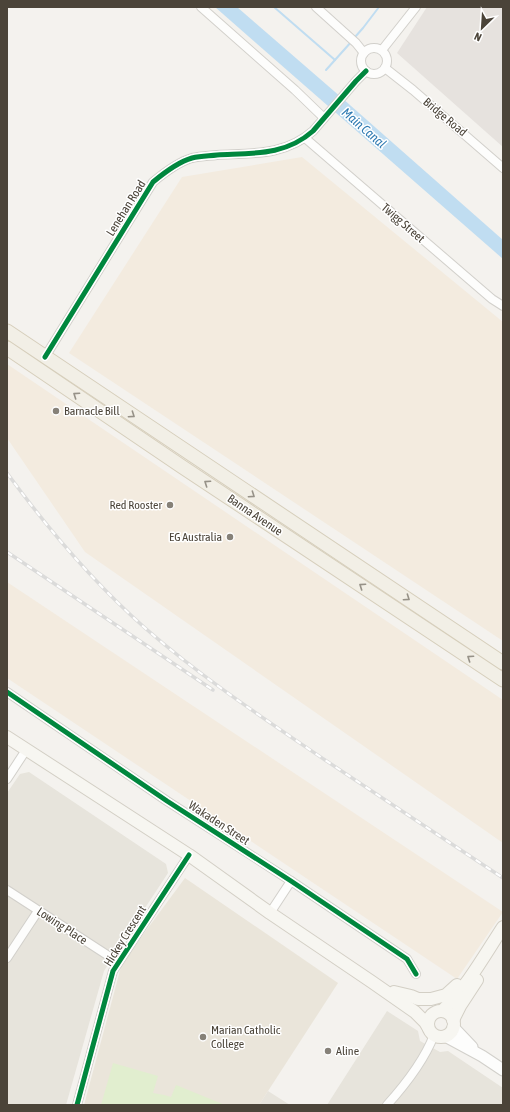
<svg xmlns="http://www.w3.org/2000/svg" width="510" height="1112" viewBox="0 0 510 1112" font-family="'Asap Condensed',sans-serif">
<rect width="100%" height="100%" fill="#f4f2ee"/>
<g fill="#e7e4dc">
<path d="M29,772l137,92 2,9 -48,73 -16,25 -38,134h-59v-312l13,-19z"/>
<path d="M387,1011l31,20 2,10 20,11 8,-1 55,37v17h-176z"/>
<path d="M268,1091l22,14h-31z"/>
</g>
<g fill="#f3ebdf">
<path d="M302,157l201,165v319l-434,-288 113,-176z"/>
<path d="M7,364l496,336v143l-418,-291 -78,-114z"/>
<path d="M7,582l496,330 -46,67 -450,-301z"/>
</g>
<path fill="#e6e2de" d="M427,7h76v140l-106,-94z"/>
<path fill="#eae5da" d="M185,878l153,105 -79,122h-175l38,-142z"/>
<path fill="#e1eecf" d="M113,1063l45,13 -5,17 11,2 7,2 5,-12 49,20h-124z"/>
<path fill="#c0ddf1" d="M215,7h22l105,91 161,142v19z"/>
<g fill="none" stroke-linecap="round" stroke-linejoin="round">
<g stroke="#c0ddf1" stroke-width="2">
<path d="M274,7l61,53"/>
<path d="M355,37l8,-9 16,-21"/>
<path d="M326,70l26,-29"/>
</g>
<defs>
<g id="minor">
<path d="M201,7l94,83 29,28"/>
<path d="M316,7l40,36 8,10"/>
<circle cx="374" cy="61" r="13"/>
<path d="M382,50l34,-43"/>
<path d="M385,68l28,22 90,78"/>
<path d="M305,138l187,161 11,7"/>
<path d="M45,357l108,-175c12,-10 25,-20 39,-24 9,-2 17,-2 25,-3 35,-2 68,1 96,-24l43,-50 10,-10"/>
<path d="M7,692l160,109 124,80 116,78 9,15"/>
<path d="M7,779l19,-29"/>
<path d="M7,890l111,72"/>
<path d="M270,913l21,-32"/>
<path d="M7,958l31,-47"/>
<path d="M77,1105l36,-134 76,-116"/>
<path d="M387,1105c18,-20 37,-44 47,-70"/>
</g>
<g id="tertiary">
<path d="M453,1027l19,20"/>
<path d="M445,1036l37,20 21,14"/>
</g>
<g id="secondary">
<path d="M7,737l182,118 81,58 102,69 43,30 10,10 3,5"/>
<path d="M394,992l17,4 7,3h13l15,-4 11,-10"/>
<path d="M442,1011c25,-24 42,-55 61,-84"/>
<circle cx="441" cy="1024" r="13"/>
<path d="M453,1020l7,-14 17,-26"/>
</g>
<g id="primary">
<path d="M7,331l496,332"/>
<path d="M7,348l174,118 322,214"/>
</g>
</defs>
<use href="#minor" stroke="#d2d0cb" stroke-width="10"/>
<use href="#tertiary" stroke="#d2d0cb" stroke-width="13"/>
<use href="#secondary" stroke="#d3cfc5" stroke-width="14"/>
<use href="#primary" stroke="#d6cebb" stroke-width="15"/>
<use href="#minor" stroke="#fdfdfc" stroke-width="8"/>
<use href="#tertiary" stroke="#fdfdfc" stroke-width="11"/>
<use href="#secondary" stroke="#f7f6f1" stroke-width="12"/>
<use href="#primary" stroke="#f2efe6" stroke-width="13"/>
<defs>
<g id="rail">
<path d="M7,473c41,56 86,109 138,155 56,49 118,90 180,132 59,39 119,79 178,118"/>
<path d="M7,552l206,138"/>
</g>
</defs>
<use href="#rail" stroke="#dbdbda" stroke-width="3.5"/>
<use href="#rail" stroke="#fff" stroke-width="2" stroke-dasharray="6" stroke-linecap="butt"/>
<defs>
<g id="cycleway">
<path d="M45,357l108,-175c12,-10 25,-20 39,-24 9,-2 17,-2 25,-3 35,-2 68,1 96,-24l43,-50 10,-10"/>
<path d="M7,692l160,109 124,80 116,78 9,15"/>
<path d="M77,1105l36,-134 76,-116"/>
</g>
</defs>
<use href="#cycleway" stroke="#fff" stroke-width="8"/>
<use href="#cycleway" stroke="#00873e" stroke-width="5"/>
</g>
<defs><path id="oneway-chevron" d="M-2-3.5L2.5 0L-2 3.5" fill="none" stroke-width="1.6" stroke-linecap="round" stroke-linejoin="round"/></defs>
<g stroke="#969187">
<use href="#oneway-chevron" transform="translate(76 395) rotate(-146)"/>
<use href="#oneway-chevron" transform="translate(132 415) rotate(34)"/>
<use href="#oneway-chevron" transform="translate(207 483) rotate(-146)"/>
<use href="#oneway-chevron" transform="translate(252 495) rotate(34)"/>
<use href="#oneway-chevron" transform="translate(362 586) rotate(-146)"/>
<use href="#oneway-chevron" transform="translate(407 598) rotate(34)"/>
<use href="#oneway-chevron" transform="translate(470 658) rotate(-146)"/>
</g>
<g fill="#868178" stroke="#fff" stroke-width="1.5">
<circle cx="56" cy="411" r="4"/>
<circle cx="170" cy="505" r="4"/>
<circle cx="230" cy="537" r="4"/>
<circle cx="203" cy="1037" r="4"/>
<circle cx="328" cy="1051" r="4"/>
</g>
<g text-anchor="middle" dominant-baseline="central" stroke-width="3" stroke-linejoin="round" paint-order="stroke">
<g font-size="12" fill="#4b4439" stroke="#fff">
<text transform="translate(445 117) rotate(40)">Bridge Road</text>
<text transform="translate(126 208) rotate(-58)">Lenehan Road</text>
<text transform="translate(403 223) rotate(41)">Twigg Street</text>
<text transform="translate(255 515) rotate(34)">Banna Avenue</text>
<text transform="translate(219 823) rotate(33)">Wakaden Street</text>
<text transform="translate(62 926) rotate(33)">Lowing Place</text>
<text transform="translate(125 936) rotate(-58)">Hickey Crescent</text>
</g>
<g font-size="12" fill="#4b4439" stroke="#fff" text-anchor="start">
<text x="64" y="411">Barnacle Bill</text>
<text x="162" y="505" text-anchor="end">Red Rooster</text>
<text x="222" y="537" text-anchor="end">EG Australia</text>
<text x="211" y="1030">Marian Catholic<tspan x="211" dy="14">College</tspan></text>
<text x="336" y="1051">Aline</text>
</g>
<g font-size="13" font-style="italic" fill="#2e7ab2" stroke="#fff">
<text transform="translate(364 128) rotate(41)">Main Canal</text>
</g>
</g>
<rect width="510" height="1112" fill="none" stroke="#4b4439" stroke-width="16"/>
<g transform="translate(482 28) rotate(205)" stroke="#ffffff" stroke-width="3" paint-order="stroke">
<path d="M0-3L7 15L0 10L-7 15Z" fill="#4b4439"/>
<text y="-6" font-size="11" font-weight="bold" text-anchor="middle" fill="#4b4439">N</text>
</g>
</svg>
